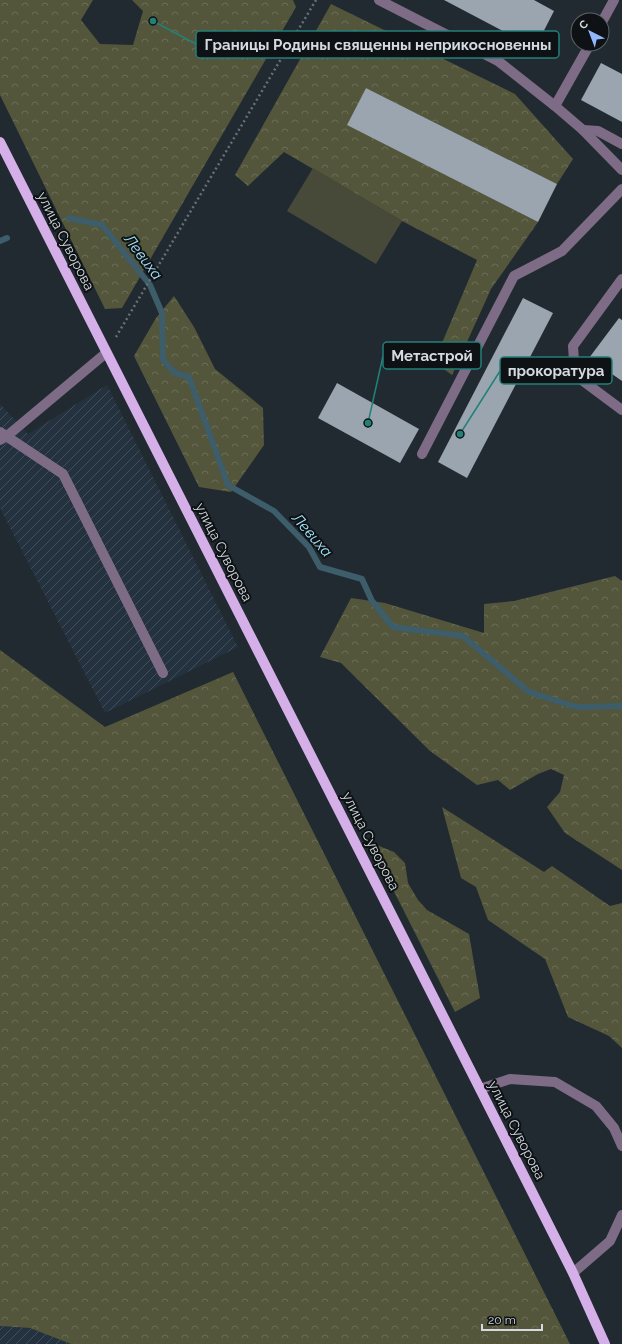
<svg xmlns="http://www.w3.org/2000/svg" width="622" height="1344" viewBox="0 0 622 1344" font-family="Raleway,sans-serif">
<defs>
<pattern id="industrial-furrows" width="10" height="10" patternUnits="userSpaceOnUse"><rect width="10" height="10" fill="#23323e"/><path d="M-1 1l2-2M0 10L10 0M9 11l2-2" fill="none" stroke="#424f59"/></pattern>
<pattern id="forest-crowns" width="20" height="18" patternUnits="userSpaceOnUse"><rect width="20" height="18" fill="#53563a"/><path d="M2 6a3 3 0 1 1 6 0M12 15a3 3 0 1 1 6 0" fill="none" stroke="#6b6e56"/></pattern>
</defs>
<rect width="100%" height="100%" fill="#212a31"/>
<g fill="url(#industrial-furrows)">
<path d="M107,385l131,262 -133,66 -105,-205v-104l28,30z"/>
<path d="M0,1326l30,2 41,16h-71z"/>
</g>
<g fill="url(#forest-crowns)">
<path d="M0,0h93l-12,20 19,24 33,1 10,-34 -11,-11h161l3,7 -174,301 -17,1 -105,-214z"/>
<path d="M331,4l184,90 58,65 -16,25 -191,-96 -18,36 190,98 -47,67 -39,86 -18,-13 43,-102 -75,-39 -118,-69 -36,34 -13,-11z"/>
<path d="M174,296l20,31 21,42 48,39 1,37 -33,47 -32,-5 -65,-131 22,-38z"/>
<path d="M615,576l7,5v289l-57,-37 -18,-26 13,-15 4,-17 -13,-6 -13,5 -28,16 -12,-10 -21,5 -47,-34 -89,-88 -21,-6 31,-59 34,5 99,30v-29l30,-3z"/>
<path d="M0,650l105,77 128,-55 337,672h-499l-41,-16 -30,-2z"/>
<path d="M442,807l102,65 8,-6 58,40 12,-3v145l-13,-12 -41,-19 -23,-58 -57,-39 -12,-33 -15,-9z"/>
<path d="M369,842l25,10 11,11 3,20 10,17 9,10 42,24 11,64 -25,14z"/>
</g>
<path fill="#474939" d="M313,168l89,53 -26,43 -89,-53z"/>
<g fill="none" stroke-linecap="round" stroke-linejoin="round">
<g stroke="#3c5d69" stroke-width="6">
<path d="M69,218l33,7 48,60 12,28 1,47 12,13 14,4 39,108 46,26 35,36 11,20 42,12 10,22 21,26 70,9 66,56 47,15 46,-1"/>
<path d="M0,241l7,-3"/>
</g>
</g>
<g fill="#9aa5af">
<path d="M444,0h90l20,11 -19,37z"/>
<path d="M601,63l21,11v48l-41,-22z"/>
<path d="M366,88l191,96 -19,38 -191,-97z"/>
<path d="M523,298l30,15 -86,165 -29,-16z"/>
<path d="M619,318l3,2v61l-33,-23z"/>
<path d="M337,383l82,46 -19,34 -82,-45z"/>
</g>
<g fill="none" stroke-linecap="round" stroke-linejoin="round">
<path stroke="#687076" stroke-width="2.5" stroke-dasharray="2 3" stroke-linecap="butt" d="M116,337l200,-337"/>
<g stroke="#7e6c87" stroke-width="10">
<path d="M379,0l119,61 57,45 28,24 39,40"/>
<path d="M602,22l12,-22"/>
<path d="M555,106l35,-62"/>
<path d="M583,130l15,1 24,13"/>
<path d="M622,279l-49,67 2,29 47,35"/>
<path d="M0,432l63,42 100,199"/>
<path d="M0,440l7,-4 99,-83"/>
<path d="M422,454l92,-178 48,-25 60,-62"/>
<path d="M480,1089l30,-10 45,3 41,24 18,22 8,18"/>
<path d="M573,1273l37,-32 12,-26"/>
</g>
<path stroke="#d5afe7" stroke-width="10" d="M0,142l480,947 93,184 32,71"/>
</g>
<g text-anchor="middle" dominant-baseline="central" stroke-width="4" stroke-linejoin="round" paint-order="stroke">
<g font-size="14" fill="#d4dadf" stroke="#0e1215">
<text transform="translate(66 241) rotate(63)">улица Суворова</text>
<text transform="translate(224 552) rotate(63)">улица Суворова</text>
<text transform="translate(371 841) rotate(63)">улица Суворова</text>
<text transform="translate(517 1130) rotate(63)">улица Суворова</text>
</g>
<g font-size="15" font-style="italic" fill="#a6e7ff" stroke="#0e1215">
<text transform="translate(143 257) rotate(53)">Левиха</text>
<text transform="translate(312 535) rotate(49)">Левиха</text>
</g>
</g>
<path fill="none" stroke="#238079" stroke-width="1.5" d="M153 21L196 44M368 423L383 356M460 434L500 371"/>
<g fill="#238079" stroke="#0e1215" stroke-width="1.5">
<circle cx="153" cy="21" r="4"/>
<circle cx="368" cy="423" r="4"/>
<circle cx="460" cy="434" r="4"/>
</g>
<g fill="#0e1215" stroke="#238079" stroke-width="1.5">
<rect x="196" y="31" width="363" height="27" rx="4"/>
<rect x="383" y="342" width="98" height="27" rx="4"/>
<rect x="500" y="357" width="112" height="27" rx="4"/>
</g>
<g font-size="15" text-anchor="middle" font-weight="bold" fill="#d4dadf">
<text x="378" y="50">Границы Родины священны неприкосновенны</text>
<text x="432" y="361">Метастрой</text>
<text x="556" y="376">прокоратура</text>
</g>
<g transform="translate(590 32) rotate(318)"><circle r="19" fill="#0e1215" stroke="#5d6266"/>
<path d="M0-3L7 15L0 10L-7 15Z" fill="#93b7fd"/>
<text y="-6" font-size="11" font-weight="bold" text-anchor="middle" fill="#d4dadf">С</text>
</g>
<path d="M482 1324v6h60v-6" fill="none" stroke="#d4dadf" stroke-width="2"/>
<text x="488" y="1324" font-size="12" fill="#d4dadf" stroke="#0e1215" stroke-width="3" paint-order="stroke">20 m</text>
</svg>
